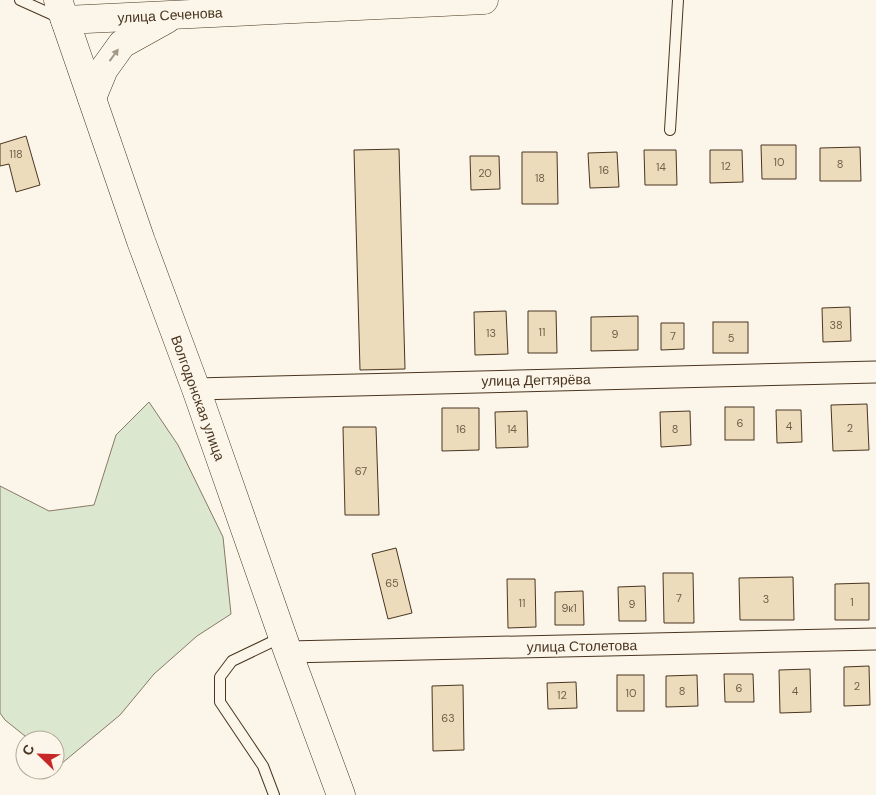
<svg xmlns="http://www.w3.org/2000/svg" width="876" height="795" viewBox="0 0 876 795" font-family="'DM Sans',sans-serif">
<rect width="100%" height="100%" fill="#fbf6e9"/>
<path fill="#dce7d0" stroke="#887966" d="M149,402l29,43 45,92 8,77 -34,22 -43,38 -34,41 -59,49 -6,-5v-19h-25l-25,-20 -5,-7v-227l49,25 45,-6 22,-70z"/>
<g fill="#ecdcbc" stroke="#4a3520">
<path d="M26,136l14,49 -24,7 -7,-28 -9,2v-22z"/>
<path d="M761,145h35v34h-34z"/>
<path d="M860,147l1,34h-41v-33z"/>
<path d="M399,149l6,220 -45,1 -6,-220z"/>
<path d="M644,150h32l1,35h-32z"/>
<path d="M710,150h32l1,32 -33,1z"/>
<path d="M522,152h35l1,52h-36z"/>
<path d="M617,152l2,35 -29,1 -2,-35z"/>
<path d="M470,156h29l1,33 -29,1z"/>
<path d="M850,307l1,34 -28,1 -1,-34z"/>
<path d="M506,311l2,43 -33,1 -1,-43z"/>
<path d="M528,311h28l1,42h-29z"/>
<path d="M638,316v34l-47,1v-34z"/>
<rect x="713" y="322" width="35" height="31"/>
<path d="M661,323h23v26l-23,1z"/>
<path d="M867,404l2,46 -36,1 -2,-46z"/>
<rect x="725" y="407" width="29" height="33"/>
<path d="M442,408h37v42l-37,1z"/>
<path d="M776,410h25l1,32 -25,1z"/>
<path d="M527,411l1,36 -32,1 -1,-36z"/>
<path d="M690,411l1,34 -30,2 -1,-35z"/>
<path d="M343,427h33l3,88h-34z"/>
<path d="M396,548l16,65 -24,6 -16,-65z"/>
<path d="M663,573h30l1,50h-30z"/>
<path d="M793,577l1,43h-54l-1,-42z"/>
<path d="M507,579h28l1,48 -28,1z"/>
<path d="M869,583v37h-34v-36z"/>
<path d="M645,586l1,35h-27l-1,-34z"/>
<path d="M583,591l1,34h-29v-33z"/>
<path d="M869,666l1,39 -26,1v-39z"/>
<path d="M810,669l1,43 -31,1 -1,-43z"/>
<path d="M724,674h29l1,28h-29z"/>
<rect x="617" y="675" width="27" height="36"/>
<path d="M697,675l1,31 -32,1v-31z"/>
<path d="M576,682l1,26 -29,1 -1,-26z"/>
<path d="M463,685l1,65 -31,1 -1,-65z"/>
</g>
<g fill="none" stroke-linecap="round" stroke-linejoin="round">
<defs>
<g id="lane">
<path d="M20,0l40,18"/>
<path d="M670,130l8,-130"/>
<path d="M274,795l-11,-29 -43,-64v-25l12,-16 50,-24"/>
</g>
<g id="street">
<path d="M196,389l680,-17"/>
<path d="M288,652l588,-13"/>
</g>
<g id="secondary">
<path d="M65,20l419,-20"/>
<path d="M92,98l12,-29 18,-25 45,-25"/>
</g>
<path id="primary" d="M58,0l83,241 55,148 92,263 53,143"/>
</defs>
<use href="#lane" stroke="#4a3520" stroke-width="12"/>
<use href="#street" stroke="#4a3520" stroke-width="23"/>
<use href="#secondary" stroke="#4a3520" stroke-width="29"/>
<use href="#primary" stroke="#4a3520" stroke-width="29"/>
<use href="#lane" stroke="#fbf6e9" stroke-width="10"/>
<use href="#street" stroke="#fbf6e9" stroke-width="21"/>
<use href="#secondary" stroke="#fbf6e9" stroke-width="28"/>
<use href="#primary" stroke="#fbf6e9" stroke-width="28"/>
</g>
<defs><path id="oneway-solid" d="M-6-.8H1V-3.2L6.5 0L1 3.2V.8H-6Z" transform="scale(1.25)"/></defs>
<use fill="#a29684" href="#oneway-solid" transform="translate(114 55) rotate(-54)"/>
<g text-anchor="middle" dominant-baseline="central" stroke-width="4" stroke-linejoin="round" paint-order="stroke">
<g font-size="11" fill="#725f47">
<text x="16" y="154">118</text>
<text x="779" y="162">10</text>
<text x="840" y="164">8</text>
<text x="726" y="166">12</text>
<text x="661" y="167">14</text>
<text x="604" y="170">16</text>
<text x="485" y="173">20</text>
<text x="540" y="178">18</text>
<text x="836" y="325">38</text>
<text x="542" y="332">11</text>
<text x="491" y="333">13</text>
<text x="615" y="334">9</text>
<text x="673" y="336">7</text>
<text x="731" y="338">5</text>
<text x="740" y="423">6</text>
<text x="789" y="426">4</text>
<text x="850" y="428">2</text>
<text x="461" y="429">16</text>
<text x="512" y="429">14</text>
<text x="675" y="429">8</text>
<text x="361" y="471">67</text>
<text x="392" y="583">65</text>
<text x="679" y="598">7</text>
<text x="766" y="599">3</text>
<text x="852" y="602">1</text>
<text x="522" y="603">11</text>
<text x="632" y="604">9</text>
<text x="569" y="608">9к1</text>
<text x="857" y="686">2</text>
<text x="739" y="688">6</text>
<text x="682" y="691">8</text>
<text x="795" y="691">4</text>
<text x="631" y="693">10</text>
<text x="562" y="695">12</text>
<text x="448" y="718">63</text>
</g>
<g font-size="14" fill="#4a3520" stroke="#fbf6e9">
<text transform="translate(170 15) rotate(-3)">улица Сеченова</text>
<text transform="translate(536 380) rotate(-1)">улица Дегтярёва</text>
<text transform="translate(198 398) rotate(70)">Волгодонская улица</text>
<text transform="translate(582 646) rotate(-1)">улица Столетова</text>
</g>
</g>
<g transform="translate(40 755) rotate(293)"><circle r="24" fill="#fbf6e9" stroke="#b4a999"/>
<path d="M0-4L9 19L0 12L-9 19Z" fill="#c62828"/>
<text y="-8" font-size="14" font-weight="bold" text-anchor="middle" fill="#4a3520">С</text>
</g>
</svg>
